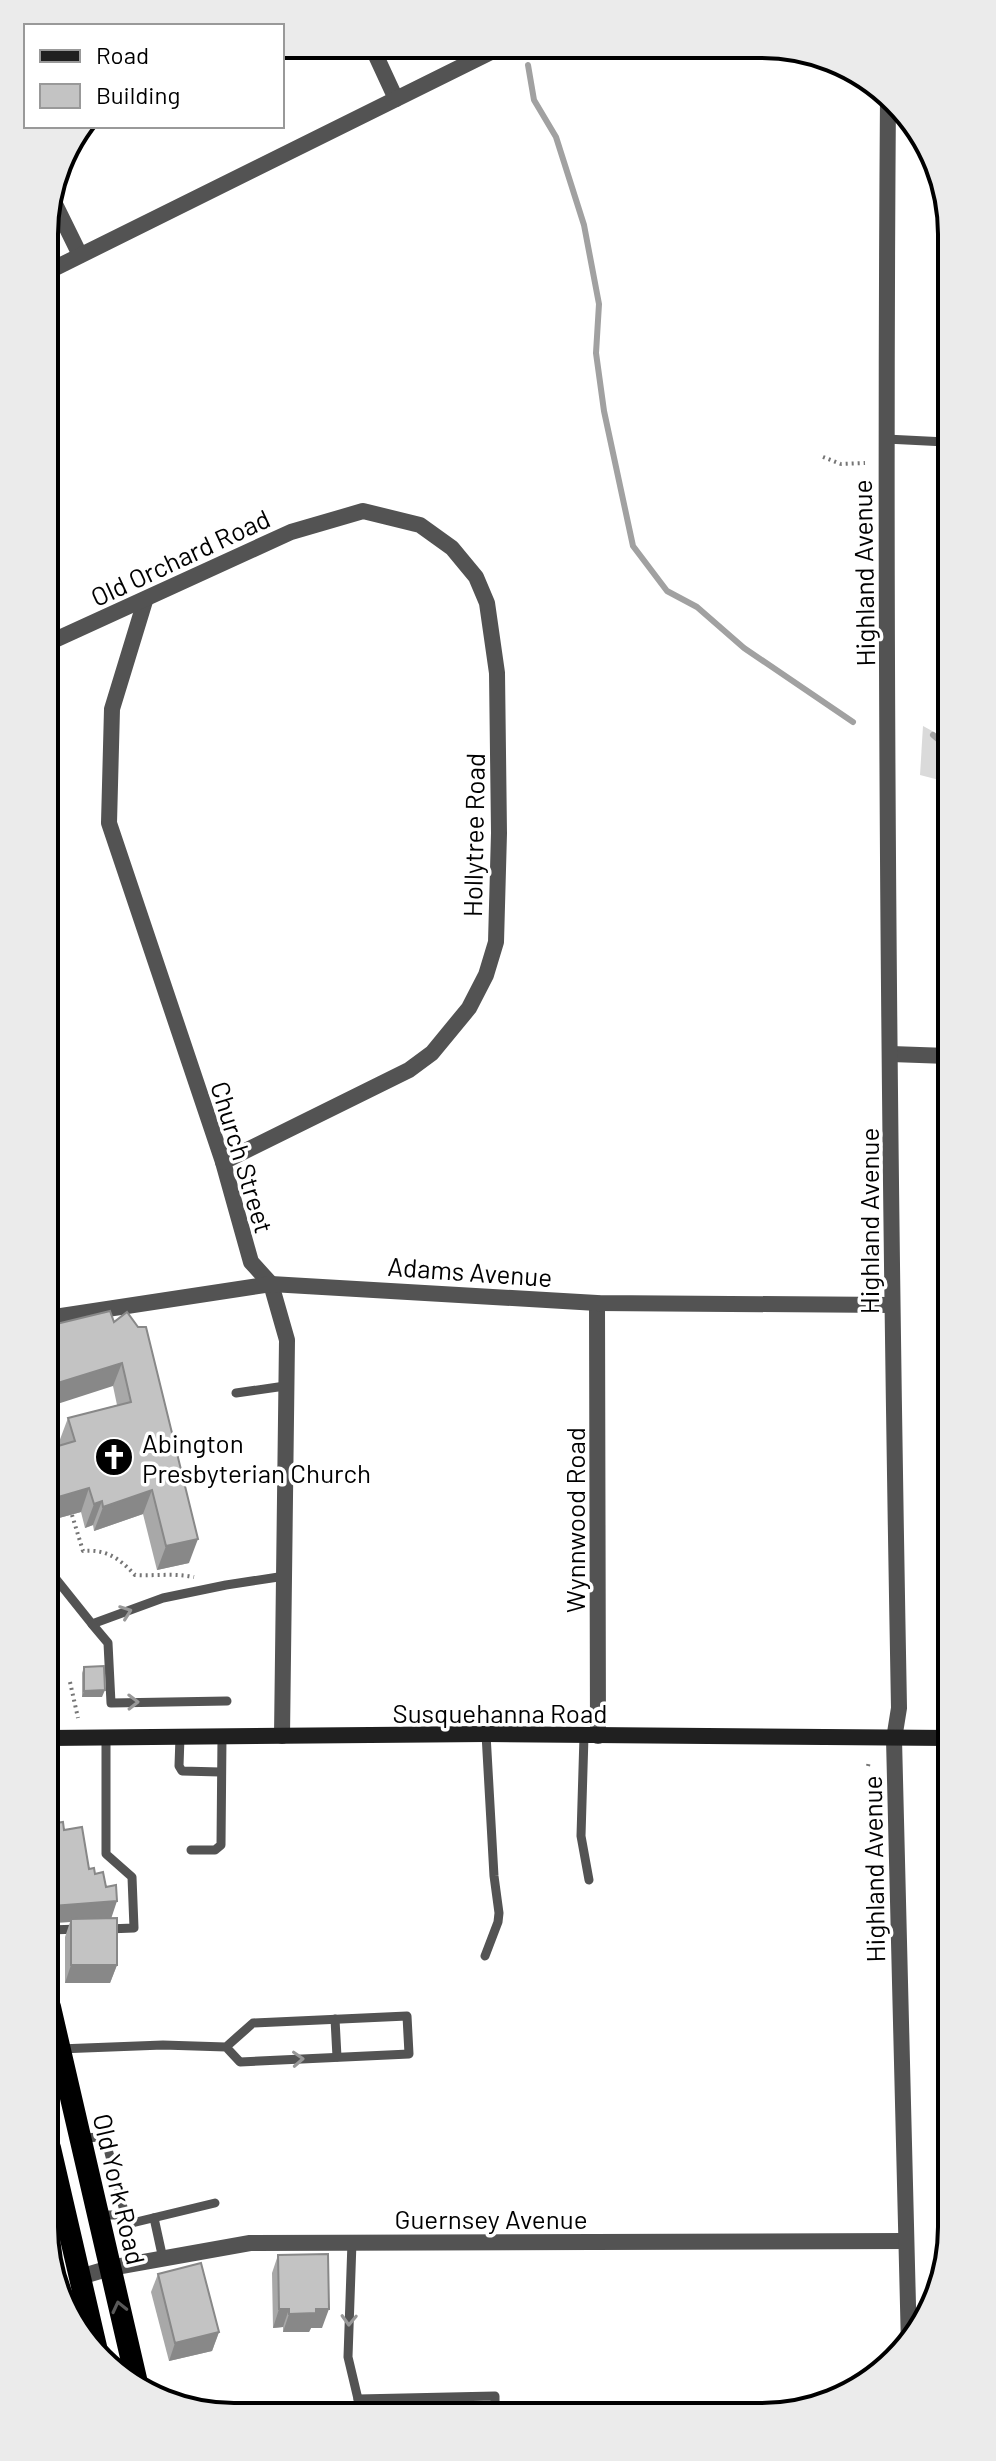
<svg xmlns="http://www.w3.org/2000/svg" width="996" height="2461" viewBox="0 0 996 2461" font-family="Barlow,sans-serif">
<rect width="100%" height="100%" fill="#fff"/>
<path fill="#dadada" d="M923,726l24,13v43l-27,-7z"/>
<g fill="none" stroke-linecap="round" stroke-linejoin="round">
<g stroke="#a1a1a1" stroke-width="6">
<path d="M528,65l6,35 22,37 28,88 15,79 -3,49 8,58 29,135 34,45 30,16 47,41 109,74"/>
<path d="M933,735l14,12"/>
</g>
<g stroke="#757575" stroke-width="4" stroke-dasharray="2 4" stroke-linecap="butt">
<path d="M823,457l18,7 24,-1"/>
<path d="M50,1451l-2,-7 9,-3"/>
<path d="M72,1515l11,36c23,-2 36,7 52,24 21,1 39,-2 59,2"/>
<path d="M70,1682l8,36"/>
<path d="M868,1766l1,-5"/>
</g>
<g stroke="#535353" stroke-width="9">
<path d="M886,439l60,3"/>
<path d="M236,1393l49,-7"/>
<path d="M48,1569l44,55 71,-26 63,-13 59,-9"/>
<path d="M92,1624l16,19 3,60 116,-2"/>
<path d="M584,1736l-3,100 8,44"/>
<path d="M180,1737l-1,29 3,5 38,1"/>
<path d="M106,1738v116l26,23 2,51 -27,1"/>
<path d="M191,1850h24l6,-5 1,-108"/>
<path d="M49,1930l31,-1"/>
<path d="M485,1956l13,-34 1,-9 -5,-37 -8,-142"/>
<path d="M335,2019l2,38"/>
<path d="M59,2049l104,-4 63,2 27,-24 154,-7 2,38 -169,8 -14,-15"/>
<path d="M83,2138l18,-1 6,8 18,70"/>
<path d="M98,2215h27l7,8 83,-20"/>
<path d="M154,2218l9,41"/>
<path d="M352,2242l-4,115 10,42"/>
<path d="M360,2413l-2,-14 137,-3v16"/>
</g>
<g stroke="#535353" stroke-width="16">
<path d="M371,45l25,54"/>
<path d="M51,196l29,59"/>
<path d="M45,273l458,-227"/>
<path d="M145,601l-33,108 -3,114 114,339 28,100 20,22 16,56 -5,396"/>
<path d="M46,644l245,-112 72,-21 57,14 32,23 24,29 11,26 10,70 2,160 -3,109 -10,33 -17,33 -37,45 -23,17 -186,92"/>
<path d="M891,1054l57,2"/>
<path d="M597,1303l1,433"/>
<path d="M48,1318l223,-34 326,19 295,2"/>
<path d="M80,2277l30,-9 140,-25 656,-2"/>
</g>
<path stroke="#535353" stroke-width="16" d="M888,95c-4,538 1,1076 11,1613l-5,31 15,607"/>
<path stroke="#202020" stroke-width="16" d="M49,1738l437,-4 464,4"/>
<g stroke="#000" stroke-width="22">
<path d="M50,2007l87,376"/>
<path d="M50,2148l47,203"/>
</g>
</g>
<g fill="#a8a8a8">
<path d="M110,1311l79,252 -32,7 -14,-56 -49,17 -1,-6 -8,3 -4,-16 -33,9v-72l12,-4 -1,-3 9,-24 49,-13 -4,-19z"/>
<path d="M84,1667l18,30h-20v-24z"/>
<path d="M49,1824l15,6 25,39 6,5 16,44 6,47 -7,18h-45v-46l5,-15 -21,1z"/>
<path d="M278,2255l44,73h-11l-2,4h-26v-5l-10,1 -1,-55z"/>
<path d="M158,2274l61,58 -7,19 -43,10 -18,-69z"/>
</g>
<g fill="#888">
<path d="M122,1363l-9,23 -65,21v-21z"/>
<path d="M89,1488l-8,24 -33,9v-21z"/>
<path d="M152,1490l-9,24 -49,17 9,-24z"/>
<path d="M102,1501l-9,24 -8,3 9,-24z"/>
<path d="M198,1539l-9,24 -32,7 9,-24z"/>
<path d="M105,1690l-3,7h-20l2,-6z"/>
<path d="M56,1696l-5,13h-2v-11z"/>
<path d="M117,1901l-6,18h-40l-1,3 -21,1v-11l3,-6z"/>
<path d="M71,1965h46l-7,18h-45z"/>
<path d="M279,2309h10l-6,18 -10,1z"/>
<path d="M316,2309h13l-7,19h-11l-2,4h-26l6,-18z"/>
<path d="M219,2332l-7,19 -43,10 6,-18z"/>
</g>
<g fill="#c3c3c3" stroke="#888" stroke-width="2">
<path d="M110,1311l4,11 13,-10 11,15h8l52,212 -32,7 -14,-56 -49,17 -1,-6 -8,3 -5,-16 -41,12v-51l27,-8 -7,-23 63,-16 -9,-39 -74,23v-60z"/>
<path d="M104,1666l1,24 -21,1v-24z"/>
<path d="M49,1669l7,27 -7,2z"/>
<path d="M63,1822l1,8 18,-3 7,42 5,-1 1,6 8,-2 3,15 10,-2 1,16 -65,5 -3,-11v-71z"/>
<path d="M117,1918v47h-46v-46z"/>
<path d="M328,2254l1,55h-13v4l-27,1v-5h-10l-1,-54z"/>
<path d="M201,2263l18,69 -44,11 -17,-69z"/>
</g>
<defs><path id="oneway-chevron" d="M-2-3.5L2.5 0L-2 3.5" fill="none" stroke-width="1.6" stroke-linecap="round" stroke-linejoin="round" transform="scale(2)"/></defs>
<g stroke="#989898">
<use href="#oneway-chevron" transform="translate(126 1612) rotate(-20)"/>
<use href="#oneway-chevron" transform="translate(133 1702) rotate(-1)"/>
<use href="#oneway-chevron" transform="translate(298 2059) rotate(-3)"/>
<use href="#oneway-chevron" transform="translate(349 2320) rotate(92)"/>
</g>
<use stroke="#595959" href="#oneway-chevron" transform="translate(119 2307) rotate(-103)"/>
<defs>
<symbol id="church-disc" viewBox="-11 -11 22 22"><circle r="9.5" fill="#000" stroke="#fff"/><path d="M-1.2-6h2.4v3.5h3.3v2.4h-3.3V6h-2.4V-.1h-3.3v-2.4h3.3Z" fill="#fff"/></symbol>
</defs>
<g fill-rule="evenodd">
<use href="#church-disc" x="92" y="1435" width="44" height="44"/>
</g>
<g text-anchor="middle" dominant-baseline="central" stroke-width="7" stroke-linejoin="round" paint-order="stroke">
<g font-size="26" fill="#000" stroke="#fff">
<text transform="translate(180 557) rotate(-25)">Old Orchard Road</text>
<text transform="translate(863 573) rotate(-91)">Highland Avenue</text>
<text transform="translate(473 835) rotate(-89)">Hollytree Road</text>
<text transform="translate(243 1157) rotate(73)">Church Street</text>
<text transform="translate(868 1221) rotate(-90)">Highland Avenue</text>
<text transform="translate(470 1271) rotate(4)">Adams Avenue</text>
<text transform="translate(574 1520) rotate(-90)">Wynnwood Road</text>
<text x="500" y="1712">Susquehanna Road</text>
<text transform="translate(873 1869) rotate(-91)">Highland Avenue</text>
<text transform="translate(120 2189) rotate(77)">Old York Road</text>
<text x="491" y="2218">Guernsey Avenue</text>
</g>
<g font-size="26" fill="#000" stroke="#fff" text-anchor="start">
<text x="142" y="1442">Abington<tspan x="142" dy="30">Presbyterian Church</tspan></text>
</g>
</g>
<path d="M0 0H996V2461H0ZM234 58H762A176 176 0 0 1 938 234V2227A176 176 0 0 1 762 2403H234A176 176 0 0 1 58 2227V234A176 176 0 0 1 234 58Z" fill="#ebebeb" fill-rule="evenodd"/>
<path fill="none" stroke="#000" stroke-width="4" d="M234 58H762A176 176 0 0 1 938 234V2227A176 176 0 0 1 762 2403H234A176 176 0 0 1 58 2227V234A176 176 0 0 1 234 58Z"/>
<rect x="24" y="24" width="260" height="104" fill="#ffffff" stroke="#999999" stroke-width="2"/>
<rect x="40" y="50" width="40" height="12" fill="#202020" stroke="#999999" stroke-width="2"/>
<text x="96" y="64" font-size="24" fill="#000000">Road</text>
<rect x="40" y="84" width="40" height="24" fill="#c3c3c3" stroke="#999999" stroke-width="2"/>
<text x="96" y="104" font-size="24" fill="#000000">Building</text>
</svg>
